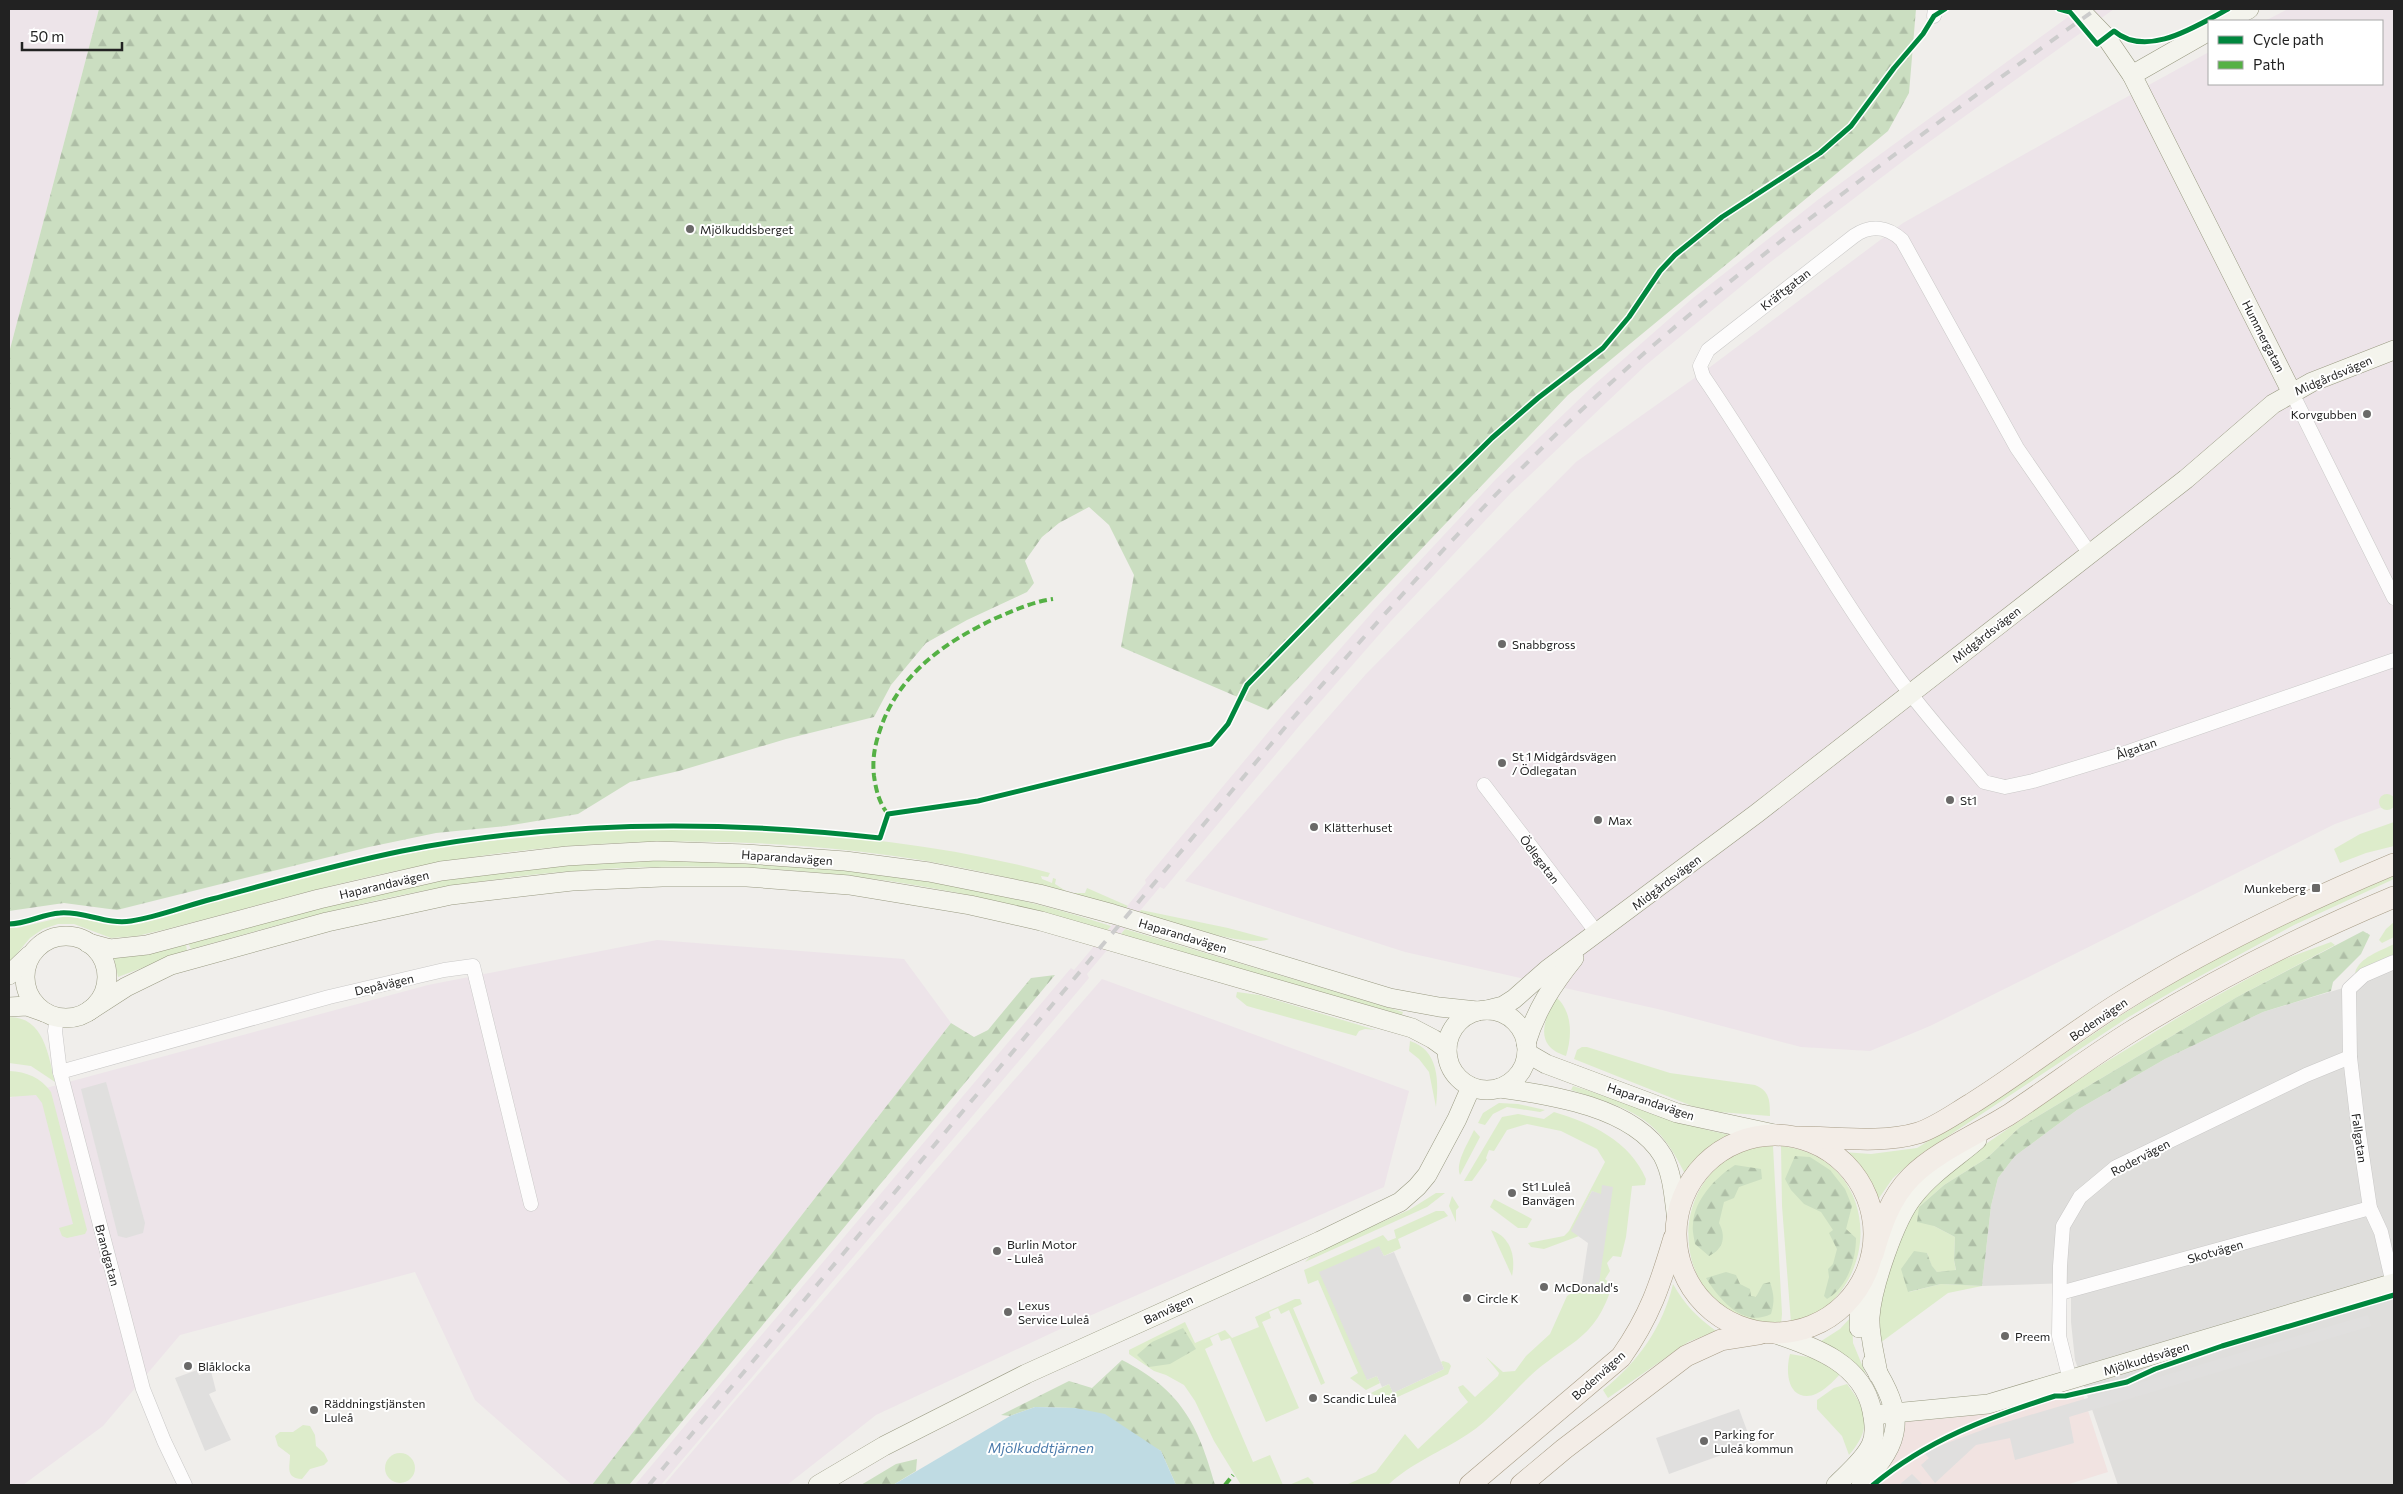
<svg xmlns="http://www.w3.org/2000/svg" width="2403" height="1494" viewBox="0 0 2403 1494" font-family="Commissioner,sans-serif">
<defs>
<pattern id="forest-firs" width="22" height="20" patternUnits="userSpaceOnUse" patternTransform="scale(1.25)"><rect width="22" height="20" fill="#cbdec1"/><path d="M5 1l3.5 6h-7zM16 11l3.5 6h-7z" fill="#aebea6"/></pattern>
</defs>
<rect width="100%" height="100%" fill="#f0eeeb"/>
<path fill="#dfdedc" d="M2394,969v516h-276l-43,-125 -4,-38v-39l-89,3 9,-80 7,-28 17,-22 62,-46 88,-51 98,-47 97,-29z"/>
<path fill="#f1e3e1" d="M2082,1392l26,80 -42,13h-194l29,-63 59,-5 96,-22 10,1z"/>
<g fill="#ede4e9">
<path d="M9,9h90l-90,344z"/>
<path d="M2079,9h35l-203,146 -143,109 -122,101 -135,128 -120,128 -91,104 -136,164 -4,-2 -73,87 2,4 -428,507h-26l436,-517 3,2 37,-44 35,-43 -1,-3 140,-168 91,-104 120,-129 98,-94 99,-87 126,-99z"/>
<path d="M2288,9h106v794l-59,21 -405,202 -60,25 -69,-4 -139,-37 -257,-58 -220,-71 181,-207 210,-212 134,-95 193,-144 180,-102 126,-69v32h173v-63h-117z"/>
<path d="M657,940l247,19 47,64 -359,462h-20l-97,-85 -60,-128 -235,63 -77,91 -80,59h-14v-387l419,-113z"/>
<path d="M1102,979l307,112 -25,96 -313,137 -195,91 -89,70h-123l71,-84z"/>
</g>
<g fill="#ddeccb">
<circle cx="2387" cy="802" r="8"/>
<path d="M2394,822v24l-28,7 -26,10 -6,-14 26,-15z"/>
<path d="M669,827c129,4 257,12 381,46l-2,4 -7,-1 1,3 10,4 1,-5 3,1 -1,5 11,7c-57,-13 -114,-27 -172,-35 -153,-21 -311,-20 -463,8 -100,18 -196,49 -294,72l-26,2 -37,-14h-16l-15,5 -13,9 -21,25v-35h8l50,-12 57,10 227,-61 108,-21 141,-14z"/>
<path d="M672,860c154,4 292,18 439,66l-5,6c-211,-70 -443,-82 -661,-45 -86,14 -170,39 -254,62l-3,-6 129,-36 127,-27 124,-15z"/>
<path d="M2394,873v6l-100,46 -114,62 -53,31 -206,136 -28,24 -16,23 -9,-19 -25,-30 28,2 46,-6 97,-60 109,-74 82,-50 117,-59z"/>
<path d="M1087,888l41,18 -4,4 -53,-17h14z"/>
<path d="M1141,910l87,18 41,11c-20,10 -107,-19 -131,-25z"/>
<path d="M2394,922v15l-12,6 -3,-3 7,-11z"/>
<path d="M1125,929l278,83 -1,3 -282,-80z"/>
<path d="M2331,942l4,3 -98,52 -217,130 -33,31 -43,27 -25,22 15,19 21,11 -1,23 2,11 -19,1 -5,-5 -5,-14 -18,39 32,-8 41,2 -34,7 -68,50 -4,-31 24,-82 25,-39 23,-21 145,-100 94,-58 95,-52z"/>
<path d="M186,944l1,7 -69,26 -4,-19 35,-5z"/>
<path d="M2394,944v11l-39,18c4,-16 26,-22 39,-29z"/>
<path d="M1237,992l22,3 117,35 -11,-1 -6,2 -3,5 -109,-30 -11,-9z"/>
<path d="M1556,997c17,15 16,40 10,59 -33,-10 -22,-37 -10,-59z"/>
<path d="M9,1017c35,0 39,37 46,65l-24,-16 -22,-3z"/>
<path d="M1410,1041c29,9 29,41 26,66l-7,-35 -10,-13 -10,-8z"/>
<path d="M1582,1047h5l83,26 85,12c15,6 15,16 15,31l-51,-4 -27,-6 -118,-47 3,-9z"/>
<path d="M9,1071c18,1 31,6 42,21l36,138 -2,4 -18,4 -5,-2 -3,-8 14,-4 -31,-121 -6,-8 -27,2z"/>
<path d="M1573,1086c54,16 101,38 157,49l-16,9 -29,30c-28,-59 -55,-65 -114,-84z"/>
<path d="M1499,1103l19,1 27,6 -5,2 -33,-5 -14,7 -8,11 -7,-2 5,-10z"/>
<path d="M1554,1112c37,11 76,29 92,67l-1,6 -13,1 -6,51 -5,20 -8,-1 -6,7 3,8 -5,8 4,4h4c-18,59 -44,57 -84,94 -20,19 -38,42 -61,57 -27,18 -57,29 -80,51h-39l-1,-1 28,-12 29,-38 13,15 50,-47 -8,-10 -2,-5 5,-2 12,12 23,-21 1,-3 -13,-16 17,15 12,-1 11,-15 24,-22 17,-38 10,-6 14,1 10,-96 -9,-4 -20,40 7,5 -35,13 -13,-2 -3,-4 36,-7 5,-5 36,-69 -8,-13 -36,-18 -34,-7 -20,6 -13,21 -5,-1 -3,8 1,2 -15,21h-8l38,-64 16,-3 26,5z"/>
<path d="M1474,1130l6,7 -20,38c-5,-13 9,-33 14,-45z"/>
<path d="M1773,1146l9,168 -1,10c-7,0 -16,3 -22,0 -13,-4 -29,-10 -40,-20 -59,-52 -28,-158 54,-158z"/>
<path d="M1781,1146c100,11 105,140 19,177l-1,-2 -8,2 -9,-117z"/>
<path d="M1436,1193h9l-18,14 -122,55 9,-10 95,-42z"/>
<path d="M1452,1196l7,11 -3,3v12l-7,-16z"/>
<path d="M1494,1199l38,20 -5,9h-9l-28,-21z"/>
<path d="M1436,1211h8l4,5 -50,23 3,9 -17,8 -5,-9 -12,133 10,-4 3,7 -14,7 -16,-12 8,-5 -40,-93 -10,4 -4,-14 79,-35 5,6 8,-3 -2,-8z"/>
<path d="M1491,1230c20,7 25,27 21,46z"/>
<path d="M1673,1284c12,21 24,33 43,47l-28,11 -80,56 -5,-8c35,-28 60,-63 70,-106z"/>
<path d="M1295,1299h5l2,5 -9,4 32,75 -4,2 -32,-75 -8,4 -3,-6 -9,4 2,6 -9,4 37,86 -33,14 -36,-84 -9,3 -3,-7 -8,4 3,7 -8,4 48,113 17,-7 13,30h-42l-27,-44 -19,-40 -11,-16 -18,-10 -12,-4 -25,-17v-4l56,-28 10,21 30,-13 7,8 27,-11 -4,-10z"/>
<path d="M1852,1316l1,27 19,46 -57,-44 25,-16z"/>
<path d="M1790,1354l24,4 26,16c-7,8 -21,22 -33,22 -21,0 -21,-28 -17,-42z"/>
<path d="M1443,1361l6,2 2,3 -3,8 -57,26 -14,-3 -6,-4 18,-9 4,9 51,-24 -3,-7z"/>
<path d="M1847,1384c21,27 25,45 2,71l-7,-19 -25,-27v-9l17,-12z"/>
<path d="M303,1425l7,1 5,9 1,11 8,7 4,8 -4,4 -14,4 -8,10c-17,-1 -12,-12 -12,-24l-12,-9 -3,-10 5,-4h13z"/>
<circle cx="400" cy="1468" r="15"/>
<path d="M1308,1477l6,6 -3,2h-22z"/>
</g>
<g fill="url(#forest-firs)">
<path d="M99,9h1817l-7,84 -21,38 -320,264 -300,315 -147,-63 13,-72 -25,-50 -20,-18 -30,16 -17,14 -17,24 9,22 -7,9 -60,28 -41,23 -35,42 -17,32 -88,22 -107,32 -49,11 -52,32 -72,12 -70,7 -67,14 -252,63 -53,-7 -55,8v-558z"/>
<path d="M2363,931l7,4 -9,19 -28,28 -2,9 -68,21 -98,47 -88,51 -62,46 -17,22 -7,28 -9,80 -41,-2 -33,8 -7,-23 13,-18 13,2 5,13 5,6 19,-2 -2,-10 1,-23 -21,-11 -17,-4 2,-15 25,-22 43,-27 33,-31 217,-130z"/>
<path d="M1055,975l-426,510h-37l359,-462 23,14 14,-7 43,-52z"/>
<path d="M1795,1156l15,1 20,13 15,19 7,17 -6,23 10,9c0,23 -9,49 -29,61l-3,-3 5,-19 -1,-8 5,-5 4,-15 -8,-16 4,-3 -12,-18 -17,-8 -13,-14 -6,-11z"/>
<path d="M1735,1165l26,4 1,10 -23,8 -5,11 -10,4 -5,21c7,13 5,26 -10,33l-14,-12c-1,-7 -3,-14 -2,-20 1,-24 23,-47 42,-59z"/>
<path d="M1726,1272l10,3 4,9 10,5 1,7 5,1 7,-13 7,-2c4,13 5,19 1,32 -28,14 -52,-15 -65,-36z"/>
<path d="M1183,1328l13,21 -26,15 -21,3 -12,-12 15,-13z"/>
<path d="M1122,1360c59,30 76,64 93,125h-39l-15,-34 -86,-43 -40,-1 -25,9 -9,-1 68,-34 23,7z"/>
<path d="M917,1459l-1,12 -23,14h-32l35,-21z"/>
</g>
<g fill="#e0dfde">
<path d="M106,1082l39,141 -2,10 -17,5 -8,-2 -37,-147z"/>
<path d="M1602,1185l11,2 -14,96 -3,-1 -1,5h-3l-1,4 -10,-1 7,-47 -17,-12 21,-40 9,3z"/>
<path d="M1379,1246l5,10 10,-4 50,117 -51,24 -4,-9 -7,3 -5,-11 -10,4 -48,-108z"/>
<path d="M2368,1315l3,11 -302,91 5,26 -59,17 -5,-22 -34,7 -41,38 -14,-18 8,-7 -6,-6 70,-26z"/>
<path d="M197,1370l2,5 12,-4 5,20 -7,3 22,46 -26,11 -30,-73z"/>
<path d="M1739,1409l13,35 -83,30 -13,-36z"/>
<path d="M1912,1474l11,11h-24z"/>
</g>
<path fill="#bfdbe3" d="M1035,1407l40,1 30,6 56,37 15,34h-283l117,-69z"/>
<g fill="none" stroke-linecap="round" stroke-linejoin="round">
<defs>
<g id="street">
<path d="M1934,16l1,-7"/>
<path d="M2292,393l102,205"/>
<path d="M2090,554l-73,-106 -115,-208c-14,-13 -31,-16 -48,-4l-146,114 -8,16 3,10c67,98 124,203 194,300 27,37 58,71 87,106l21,5 28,-6 89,-27 272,-94"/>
<path d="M1484,785l113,148"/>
<path d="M57,1017l-2,14 5,41 83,317 21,52 21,44"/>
<path d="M60,1072l269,-75 115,-27 29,-4 58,238"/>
<path d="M2393,1284l-12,-52 -11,-24 -11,-74 -9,-77 -1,-68 15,-14 30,-13"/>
<path d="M2060,1293l310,-85"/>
<path d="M2070,1380l-11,-44 1,-70 3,-40 17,-29 36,-30 190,-92 44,-18"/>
</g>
<g id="secondary">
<path d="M2079,9l27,28 26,38 160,318"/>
<path d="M2226,21l23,-12"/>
<path d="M2132,75l77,-44"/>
<circle cx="66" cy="977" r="41"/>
<path d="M88,943l22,6 37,-4 172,-46 122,-28 126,-15 90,-5 89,3 99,7 84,11 110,22 74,20 277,84 49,9 38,4"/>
<path d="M9,975l21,-20"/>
<path d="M9,1007l18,-1 17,6"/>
<circle cx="1487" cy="1050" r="40"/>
<path d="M1487,1010l16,-4 11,-7 34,-30 208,-155 430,-335 87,-75 39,-22 82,-32"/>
<path d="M89,1011l37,-24 45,-22 156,-43 124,-27 121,-14 90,-4h85l102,8 121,20 71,16 371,107 21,11 14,10"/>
<path d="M1526,1043c10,-33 27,-59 48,-85"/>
<path d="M1527,1053l19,11 131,49 102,22"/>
<path d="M1500,1088c51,7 134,19 163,68 10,19 11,43 14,64"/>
<path d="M1859,1328l1,-31 10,-33"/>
<path d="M1776,1334c39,13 87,30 96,77 2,11 4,23 -1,34 -7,15 -23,28 -35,40"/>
<path d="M1878,1374c-3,-19 -9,-38 -8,-57 2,-30 25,-98 44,-121 17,-22 42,-38 63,-56"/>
<path d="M1873,1415l115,-11 406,-121"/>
<path d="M818,1485l66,-39 142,-72 294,-133 80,-39 17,-15 10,-12 30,-56 14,-32"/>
<path d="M1861,1485c43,-46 44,-69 11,-122"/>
</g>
<g id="primary">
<circle cx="1775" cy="1234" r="99"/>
<path d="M1798,1137c37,0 84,7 120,-4 19,-6 36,-19 53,-29 51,-32 99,-70 150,-102 86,-54 180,-99 273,-138"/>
<path d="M1873,1254c8,-28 17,-56 38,-77 24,-25 69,-44 99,-63 41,-27 80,-57 122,-83 84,-52 171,-96 262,-134"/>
<path d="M1470,1485l151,-128c29,-41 39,-72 53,-119"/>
<path d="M1521,1485l43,-36 122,-93 35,-16 38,-6"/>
</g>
</defs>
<use href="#street" stroke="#c9c8c7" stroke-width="15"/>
<use href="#secondary" stroke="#999a82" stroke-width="20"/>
<use href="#primary" stroke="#a79c86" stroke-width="22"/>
<use href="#street" stroke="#fdfcfc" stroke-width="14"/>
<use href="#secondary" stroke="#f4f4ed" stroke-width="19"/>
<use href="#primary" stroke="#f3ede7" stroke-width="21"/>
<path stroke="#ccc" stroke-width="4" stroke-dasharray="10 10" stroke-linecap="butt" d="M649,1485l644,-767c110,-126 221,-251 348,-362 144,-125 300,-236 455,-347"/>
<g stroke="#55b145" stroke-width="4" stroke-dasharray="8 4" stroke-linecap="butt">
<path d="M888,814c-9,-11 -12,-24 -14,-38 -2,-18 1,-32 7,-49 19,-54 64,-85 115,-109 19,-8 36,-16 57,-19"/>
<path d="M1225,1485l8,-10"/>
</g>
<defs>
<g id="cycleway">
<path d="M2059,9l11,3 27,32 17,-13c33,28 82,-5 114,-22"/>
<path d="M9,924c18,0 33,-10 51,-11 24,-2 47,12 71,8 27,-4 54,-15 81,-22 63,-17 126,-35 190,-48 158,-31 319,-31 478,-13l8,-24 90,-13 233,-57 17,-20 19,-39 147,-150 98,-97 46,-40 65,-50 26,-31 31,-46 15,-16 47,-38 98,-64 31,-27 43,-58 29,-34 11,-18 11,-7"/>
<path d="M1873,1485c54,-45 116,-68 182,-89h10l62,-14 28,-13 67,-23 172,-51"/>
</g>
</defs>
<use href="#cycleway" stroke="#fff" stroke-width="8"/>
<use href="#cycleway" stroke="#00873e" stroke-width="5"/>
</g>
<g fill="#6a6968" stroke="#fff" stroke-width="2">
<circle cx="690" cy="229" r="5"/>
<circle cx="2367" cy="414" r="5"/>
<circle cx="1502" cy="644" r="5"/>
<circle cx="1502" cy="763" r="5"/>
<circle cx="1950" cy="800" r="5"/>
<circle cx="1598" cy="820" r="5"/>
<circle cx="1314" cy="827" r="5"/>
<rect x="2311" y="883" width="10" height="10" rx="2.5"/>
<circle cx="1512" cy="1193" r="5"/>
<circle cx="997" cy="1251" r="5"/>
<circle cx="1544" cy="1287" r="5"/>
<circle cx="1467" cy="1298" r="5"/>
<circle cx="1008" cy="1312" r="5"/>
<circle cx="2005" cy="1336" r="5"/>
<circle cx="188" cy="1366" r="5"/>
<circle cx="1313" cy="1398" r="5"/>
<circle cx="314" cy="1410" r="5"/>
<circle cx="1704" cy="1441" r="5"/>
</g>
<g text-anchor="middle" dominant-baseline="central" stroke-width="4" stroke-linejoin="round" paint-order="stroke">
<g font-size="12" fill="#222" stroke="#fff" text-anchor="start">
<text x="700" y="229">Mjölkuddsberget</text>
<text x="2357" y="414" text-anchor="end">Korvgubben</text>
<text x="1512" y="644">Snabbgross</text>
<text x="1512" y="756">St 1 Midgårdsvägen<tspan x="1512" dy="14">/ Ödlegatan</tspan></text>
<text x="1960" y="800">St1</text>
<text x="1608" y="820">Max</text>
<text x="1324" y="827">Klätterhuset</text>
<text x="2306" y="888" text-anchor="end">Munkeberg</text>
<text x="1522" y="1186">St1 Luleå<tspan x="1522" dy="14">Banvägen</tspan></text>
<text x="1007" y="1244">Burlin Motor<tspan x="1007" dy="14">- Luleå</tspan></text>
<text x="1554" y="1287">McDonald's</text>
<text x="1477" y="1298">Circle K</text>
<text x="1018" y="1305">Lexus<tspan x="1018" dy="14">Service Luleå</tspan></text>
<text x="2015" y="1336">Preem</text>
<text x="198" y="1366">Blåklocka</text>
<text x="1323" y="1398">Scandic Luleå</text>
<text x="324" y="1403">Räddningstjänsten<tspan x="324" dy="14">Luleå</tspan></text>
<text x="1714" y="1434">Parking for<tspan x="1714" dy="14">Luleå kommun</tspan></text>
</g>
<g font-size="12" fill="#222" stroke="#fff">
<text transform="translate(1785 289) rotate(-38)">Kräftgatan</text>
<text transform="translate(2264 336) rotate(63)">Hummergatan</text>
<text transform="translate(2333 375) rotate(-23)">Midgårdsvägen</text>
<text transform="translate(1986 634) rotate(-38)">Midgårdsvägen</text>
<text transform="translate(2136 748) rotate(-19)">Ålgatan</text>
<text transform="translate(787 857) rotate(4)">Haparandavägen</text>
<text transform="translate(1540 859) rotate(53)">Ödlegatan</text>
<text transform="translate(1666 882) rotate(-37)">Midgårdsvägen</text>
<text transform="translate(384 884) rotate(-13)">Haparandavägen</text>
<text transform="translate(1183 935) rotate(17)">Haparandavägen</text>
<text transform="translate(384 984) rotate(-13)">Depåvägen</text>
<text transform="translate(2098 1019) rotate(-34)">Bodenvägen</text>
<text transform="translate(1651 1101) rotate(19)">Haparandavägen</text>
<text transform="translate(2360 1138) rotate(82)">Fallgatan</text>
<text transform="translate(2140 1157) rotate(-28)">Rodervägen</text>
<text transform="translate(2215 1251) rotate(-16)">Skotvägen</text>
<text transform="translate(108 1255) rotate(75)">Brandgatan</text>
<text transform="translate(1168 1309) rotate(-25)">Banvägen</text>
<text transform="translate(2146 1358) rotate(-17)">Mjölkuddsvägen</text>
<text transform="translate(1598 1375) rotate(-42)">Bodenvägen</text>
</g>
<g font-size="14" font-style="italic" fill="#4a7aab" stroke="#fff">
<text x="1041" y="1447">Mjölkuddtjärnen</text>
</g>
</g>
<rect width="2403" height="1494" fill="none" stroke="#222222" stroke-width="20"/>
<rect x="2208" y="20" width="175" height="65" fill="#ffffff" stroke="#a7a7a7"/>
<rect x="2218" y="36" width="25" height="8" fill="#00873e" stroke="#a7a7a7"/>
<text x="2253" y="45" font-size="15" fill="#222222">Cycle path</text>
<rect x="2218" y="61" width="25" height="8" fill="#55b145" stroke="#a7a7a7"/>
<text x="2253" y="70" font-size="15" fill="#222222">Path</text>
<path d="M22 42v8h100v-8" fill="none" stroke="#222222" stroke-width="2.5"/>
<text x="30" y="42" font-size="15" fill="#222222" stroke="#ffffff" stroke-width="4" paint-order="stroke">50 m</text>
</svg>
